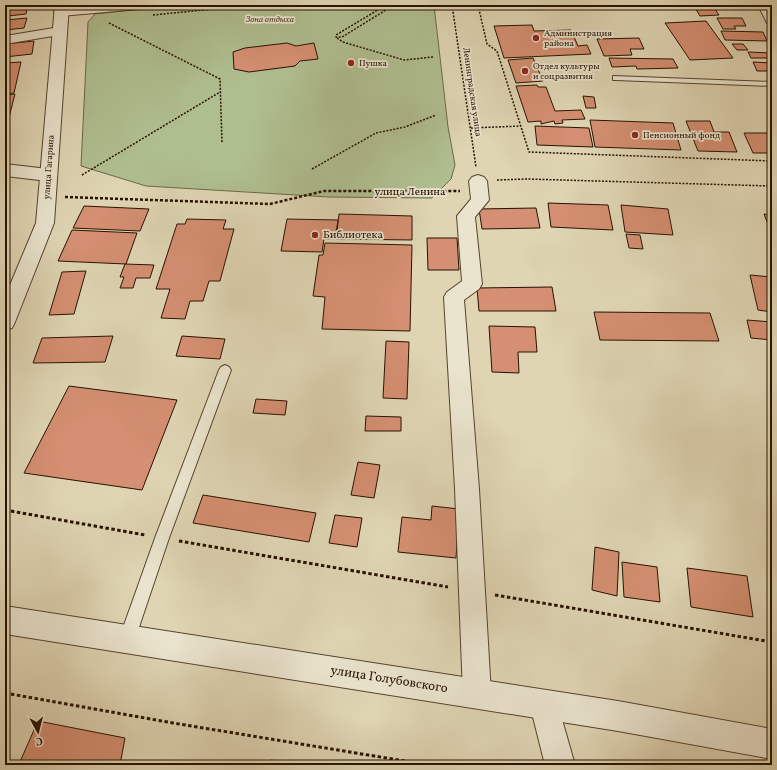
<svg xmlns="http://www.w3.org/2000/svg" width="777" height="770" viewBox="0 0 777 770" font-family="Vollkorn,serif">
<rect width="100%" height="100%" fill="#dfd5b3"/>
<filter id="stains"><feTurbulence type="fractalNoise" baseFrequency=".005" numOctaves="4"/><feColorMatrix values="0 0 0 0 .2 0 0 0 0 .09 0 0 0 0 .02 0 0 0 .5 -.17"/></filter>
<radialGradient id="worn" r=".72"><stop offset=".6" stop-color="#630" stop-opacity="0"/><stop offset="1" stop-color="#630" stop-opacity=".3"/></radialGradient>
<path fill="#afbe8f" stroke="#6b6848" d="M176,5h258l14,122 7,38 -4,14 -19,19 -103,-1 -183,-11 -65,-20 7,-144 7,-8z"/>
<g fill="#d58f72" stroke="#271200">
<path d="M10,5h18l-2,9 -18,2z"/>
<path d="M712,5l7,10 -19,1 -6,-10z"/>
<path d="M27,18l-3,10 -19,2v-10z"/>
<path d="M717,18h25l4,8h-12l2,3h-13z"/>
<path d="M706,21l27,37 -43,2 -25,-37z"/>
<path d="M532,25l2,6 37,-1 7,16 9,-1 4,9 -87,4 -10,-32z"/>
<path d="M721,31l42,1 4,9 -42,-1z"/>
<path d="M639,38l5,11h-14l2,6 -28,1 -7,-17z"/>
<path d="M34,41l-2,13 -27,3v-13z"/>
<path d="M287,43l9,3 18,-3 4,16 -18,2 -5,5 -46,6 -15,-3 -1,-17 12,-4z"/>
<path d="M732,44h11l5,6h-11z"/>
<path d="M748,52l23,1 1,5h-21z"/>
<path d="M533,58l10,23 -27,2 -8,-23z"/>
<path d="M609,58l64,1 5,9 -41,1 -1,-3 -24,1z"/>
<path d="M21,62l-7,31 -9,1v-31z"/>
<path d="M753,62l19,1v8h-15z"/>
<path d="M537,85l1,2h8l9,24 26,-1 4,9 -23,1 1,3 -8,1 -1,-3 -13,3v-3l-13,1 -12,-36z"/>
<path d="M15,94l-10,39v-38z"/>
<path d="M583,96l11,1 2,11h-10z"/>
<path d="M590,120l83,3 8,27 -86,-3z"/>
<path d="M686,121h24l4,11h15l8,20 -39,-1z"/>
<path d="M535,126l54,2 4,19 -56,-2z"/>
<path d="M744,133h28v20h-19z"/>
<path d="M548,203l60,2 5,25 -62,-3z"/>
<path d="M621,205l47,4 5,26 -48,-3z"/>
<path d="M84,206l65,3 -9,22 -67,-3z"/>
<path d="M536,208l4,20 -58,1 -3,-20z"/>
<path d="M339,214l73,2v24l-76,-1z"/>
<path d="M764,214l8,1v17h-1z"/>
<path d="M187,219l39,1 -3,9h11l-14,52h-11l-6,20h-13l-5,18 -24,-1 9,-29h-14l21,-65h8z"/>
<path d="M287,219l51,1 -3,19h-11l-2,13 -41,-1z"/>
<path d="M72,230l65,3 -11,31 -68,-3z"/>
<path d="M626,234l14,1 3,14 -14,-1z"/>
<path d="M427,238h30l2,32h-31z"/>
<path d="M325,243l87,2 -2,86 -88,-2 3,-32 -12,-1 6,-41h4z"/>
<path d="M125,264l29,1 -4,13h-14l-3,10h-13l4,-11h-4z"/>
<path d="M86,271l-12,43 -25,1 13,-43z"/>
<path d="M750,275l22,2v35l-14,-2z"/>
<path d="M552,287l4,24h-77l-2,-23z"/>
<path d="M594,312l116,1 9,28 -119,-1z"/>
<path d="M747,320l25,2v18l-21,-2z"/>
<path d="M489,326l46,1 2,25h-19l1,21 -27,-1z"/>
<path d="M113,336l-8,26 -72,1 9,-25z"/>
<path d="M182,336l43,3 -5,20 -44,-3z"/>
<path d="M386,341l23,1 -2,57 -24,-1z"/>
<path d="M69,386l108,14 -35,90 -118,-17z"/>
<path d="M256,399l31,2 -2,14 -32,-2z"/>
<path d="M366,416l35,1v14h-36z"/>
<path d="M358,462l22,3 -6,33 -23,-3z"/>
<path d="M203,495l113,18 -7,29 -116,-19z"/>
<path d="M432,506l27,3 -3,49 -58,-6 4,-35 29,3z"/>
<path d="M335,515l27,3 -5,29 -28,-4z"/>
<path d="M595,547l24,5 -2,44 -25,-6z"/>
<path d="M622,562l35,5 3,35 -36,-5z"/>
<path d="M687,568l60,8 6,41 -62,-10z"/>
<path d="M38,721l87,17 -5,27 -101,-1z"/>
<path d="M271,760l30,5h-31z"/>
</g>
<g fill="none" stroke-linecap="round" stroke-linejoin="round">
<defs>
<g id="service">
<path d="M613,76l159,6v4l-156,-6h-3z"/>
<path d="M225,365l4,2 2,3 -62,168 -34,101 -3,5 -5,3 -5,-3 -3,-5 36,-101 64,-168 2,-3z"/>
</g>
<g id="minor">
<path d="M94,5h52l-2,3 -5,1 -78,7 -5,-1 -2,-3 2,-3 5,-1z"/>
<path d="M758,5h14v19l-5,-1z"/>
<path d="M60,27l5,1 2,3 -2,3 -60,10v-8z"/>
<path d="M5,164l43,5 6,2 3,4 -3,4 -6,2 -43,-5z"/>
<path d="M478,175l6,2 3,4 2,19 -14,17 7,67 -3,5 -15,11 15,189 12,205 -4,10 -10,4 -10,-4 -4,-10 -8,-205 -11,-192 3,-5 15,-11 -5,-65 14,-17 -2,-18 3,-4z"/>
<path d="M545,690l10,5 20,70h-30l-15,-60 5,-10z"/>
</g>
<g id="tertiary">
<path d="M55,5h14l-15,218 -39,99 -3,6 -7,2v-33l31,-74z"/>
<path d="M5,606l613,95 154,28v30l-154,-28 -613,-97z"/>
</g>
</defs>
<use href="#service" stroke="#55432d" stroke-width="2"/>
<use href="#minor" stroke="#55432d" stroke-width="2"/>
<use href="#tertiary" stroke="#55432d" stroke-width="2"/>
<g stroke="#271200" stroke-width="1.5" stroke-dasharray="2 1.5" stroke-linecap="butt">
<path d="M386,5l-50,30v2h6l52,-32"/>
<path d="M452,5l24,162"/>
<path d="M478,5l9,39 10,7 32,101 243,9"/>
<path d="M153,15l101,-10"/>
<path d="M109,23l111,56 2,64"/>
<path d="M337,38l6,4 61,18 29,-3"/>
<path d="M471,128l50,-2"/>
<path d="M312,169l64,-36 29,-6 31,-12"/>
<path d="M82,175l138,-83"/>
<path d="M497,180l30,-1 245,7"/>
</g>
<path stroke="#271200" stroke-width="2.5" stroke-dasharray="3 2" stroke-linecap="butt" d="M65,197l205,7 54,-13h136"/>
<g stroke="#271200" stroke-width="3" stroke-dasharray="3.5 2.5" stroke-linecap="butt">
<path d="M5,510l140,25"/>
<path d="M179,541l269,46"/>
<path d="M495,595l277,47"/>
<path d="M5,693l168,30 256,42"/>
</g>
<use href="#service" fill="#eae4ce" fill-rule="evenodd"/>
<use href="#minor" fill="#eae4ce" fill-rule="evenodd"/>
<use href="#tertiary" fill="#eae4ce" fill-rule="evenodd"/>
</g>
<g fill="#8f2418" stroke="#eae4ce" stroke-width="1.5">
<circle cx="536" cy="38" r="4"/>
<circle cx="351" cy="63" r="4"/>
<circle cx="525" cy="71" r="4"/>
<circle cx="635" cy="135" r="4"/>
<circle cx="315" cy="235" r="4"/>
</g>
<g text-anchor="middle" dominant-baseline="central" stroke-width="3.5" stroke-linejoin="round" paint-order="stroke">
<g font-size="9" font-style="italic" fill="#50462b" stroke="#eae4ce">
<text x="270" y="19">Зона отдыха</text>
</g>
<g font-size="9" fill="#271200" stroke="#eae4ce" text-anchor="start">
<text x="544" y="33">Администрация<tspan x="544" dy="10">района</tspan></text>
<text x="359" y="63">Пушка</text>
<text x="533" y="66">Отдел культуры<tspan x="533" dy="10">и соцразвития</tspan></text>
<text x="643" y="135">Пенсионный фонд</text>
</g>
<g font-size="9" fill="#271200" stroke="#eae4ce">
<text transform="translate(472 92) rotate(82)">Ленинградская улица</text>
<text transform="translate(49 167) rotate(-86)">улица Гагарина</text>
</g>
<g font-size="11" fill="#271200" stroke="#eae4ce">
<text x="410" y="192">улица Ленина</text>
</g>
<g font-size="11" fill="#271200" stroke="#eae4ce" text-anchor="start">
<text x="323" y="235">Библиотека</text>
</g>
<g font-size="13" fill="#271200" stroke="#eae4ce">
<text transform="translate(389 680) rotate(9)">улица Голубовского</text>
</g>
</g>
<rect width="777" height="770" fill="none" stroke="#dfd5b3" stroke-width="20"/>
<rect x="6" y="6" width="765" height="758" fill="none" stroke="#271200" stroke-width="2"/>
<rect x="10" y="10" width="757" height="750" fill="none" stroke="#271200"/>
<g transform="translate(38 732) rotate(173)" stroke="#eae4ce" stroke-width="3" paint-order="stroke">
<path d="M0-3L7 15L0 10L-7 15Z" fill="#271200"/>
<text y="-6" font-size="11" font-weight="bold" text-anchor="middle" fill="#271200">С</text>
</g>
<rect width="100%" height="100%" filter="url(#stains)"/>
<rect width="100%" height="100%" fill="url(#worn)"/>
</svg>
